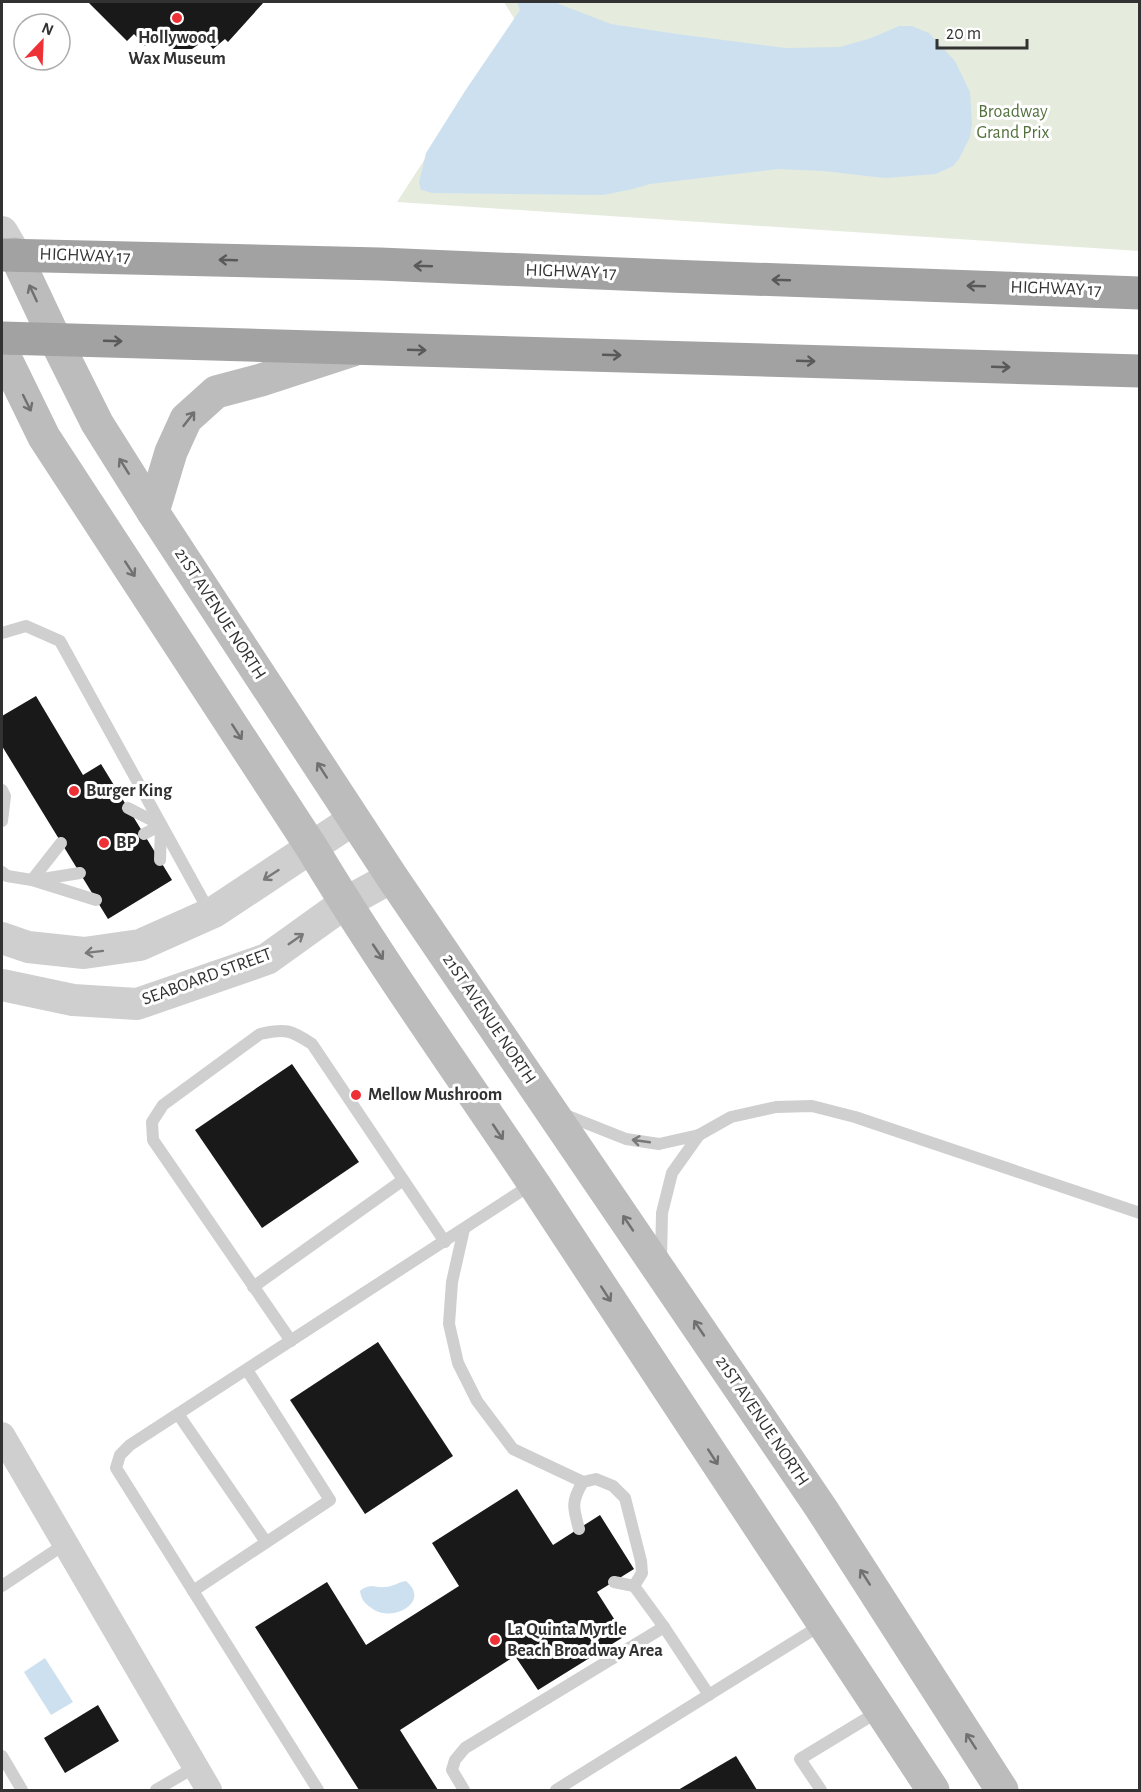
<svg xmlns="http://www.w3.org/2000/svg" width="1141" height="1792" viewBox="0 0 1141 1792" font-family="'Alegreya Sans',sans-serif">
<rect width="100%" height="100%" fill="#fff"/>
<path fill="#e5ecde" d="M504,2h635v249l-742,-49 118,-182z"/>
<g fill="#cde0ef">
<path d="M517,2h37l57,22 66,10 108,14 55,-1 31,-9 28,-12h13l17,7 26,28 15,31 2,32 -2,13 -11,22 -6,7 -17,8 -51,4 -62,-7 -45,-2 -128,15 -17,5 -30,6 -170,-2 -12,-3 -2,-8 7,-29 39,-62 55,-81z"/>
<path d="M406,1581c26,21 -15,44 -36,26 -6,-4 -9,-9 -10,-16 10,-8 14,-3 25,-4 7,0 14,-5 21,-6z"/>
<path d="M45,1658l28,44 -22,13 -27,-43z"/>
</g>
<g fill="#191919">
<path d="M88,2h176l-36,40 -3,-3 -12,10 -8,-9 -13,9h-18l-20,-8 -9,5 -11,-12 -7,7z"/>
<path d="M36,696l47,79 18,-11 71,116 -64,39 -106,-173v-30z"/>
<path d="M292,1064l67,98 -97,66 -67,-98z"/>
<path d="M378,1342l75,114 -88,58 -75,-114z"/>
<path d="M517,1489l36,56 47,-30 34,54 -37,23 28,44 -87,54 -23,-34 -115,74 38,60h-79l-104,-163 72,-45 39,63 93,-59 -27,-43z"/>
<path d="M98,1705l21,36 -54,32 -21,-35z"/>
<path d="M736,1756l21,34h-79z"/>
</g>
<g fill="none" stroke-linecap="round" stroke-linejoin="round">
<g stroke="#cfcfcf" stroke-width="12">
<path d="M2,633l24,-7 34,15 150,272"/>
<path d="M2,790l3,6 -3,25"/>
<path d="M128,808l33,17"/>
<path d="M144,834l17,-9"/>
<path d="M160,860l1,-34"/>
<path d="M2,872l5,4 25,4 64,20"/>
<path d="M32,880l29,-37"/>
<path d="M36,880l44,-7"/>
<path d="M563,1114l63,25 33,5 40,-9 32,-18 45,-10 36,-1 43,11 285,96"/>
<path d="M464,1229l-12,53 -3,42 9,39 19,38 36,48 70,33"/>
<path d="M661,1259l1,-46 10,-40 27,-38"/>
<path d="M253,1287l150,-107"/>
<path d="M291,1341l-138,-201 -1,-18 11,-17 97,-71c25,-6 31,-4 52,10l133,198"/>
<path d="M178,1414l88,128"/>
<path d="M579,1529c-6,-21 -8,-28 4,-47l13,-3 17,7 12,12 16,63 1,12 -8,13 -20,-4"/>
<path d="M2,1586l63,-42"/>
<path d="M634,1586l30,41"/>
<path d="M193,1591l137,-91 -83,-130"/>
<path d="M2,1756l20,34"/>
<path d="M156,1790l39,-23"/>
<path d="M318,1790l-202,-322 4,-13 10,-10 402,-261"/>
<path d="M464,1790l-12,-20 3,-10 10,-12 199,-121 45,68"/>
<path d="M556,1790l265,-165"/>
<path d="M821,1790l-21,-31 79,-48"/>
</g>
<path stroke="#cfcfcf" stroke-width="26" d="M2,1435l207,355"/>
<g stroke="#cfcfcf" stroke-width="32">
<path d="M2,232l13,22"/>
<path d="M2,938l26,9 56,6 56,-8 74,-33 140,-93"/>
<path d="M2,985l71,15 64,4 130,-45 78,-56 47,-26"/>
</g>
<g stroke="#bcbcbc" stroke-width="33">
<path d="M15,254l40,85 42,84 56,89 239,365 429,631 181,282"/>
<path d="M2,351l42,86 268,411c69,115 148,225 222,336 133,202 265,405 399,606"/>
<path d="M153,512l18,-60 15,-33 30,-27 45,-12 92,-30"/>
</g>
<g stroke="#a2a2a2" stroke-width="33">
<path d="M2,255l378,9 289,12 471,17"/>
<path d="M2,338l1138,33"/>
</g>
</g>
<defs><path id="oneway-shaft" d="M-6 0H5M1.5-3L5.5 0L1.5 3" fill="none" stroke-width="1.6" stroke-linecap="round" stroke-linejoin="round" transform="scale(1.5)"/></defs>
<g stroke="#595959">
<use href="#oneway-shaft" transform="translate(228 260) rotate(-178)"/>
<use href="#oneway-shaft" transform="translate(423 266) rotate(-178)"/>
<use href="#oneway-shaft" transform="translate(781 280) rotate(-178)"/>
<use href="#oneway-shaft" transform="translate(976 286) rotate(-178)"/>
<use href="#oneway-shaft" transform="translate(113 341) rotate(2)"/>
<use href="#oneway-shaft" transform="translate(417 350) rotate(2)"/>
<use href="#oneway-shaft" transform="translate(612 355) rotate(2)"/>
<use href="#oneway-shaft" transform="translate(806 361) rotate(2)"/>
<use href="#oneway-shaft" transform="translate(1001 367) rotate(2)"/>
</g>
<g stroke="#707070">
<use href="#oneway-shaft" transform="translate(33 293) rotate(-115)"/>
<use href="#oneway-shaft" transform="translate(27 403) rotate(64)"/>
<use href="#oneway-shaft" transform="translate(189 419) rotate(-52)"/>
<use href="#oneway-shaft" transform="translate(124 466) rotate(-122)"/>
<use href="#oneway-shaft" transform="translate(130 569) rotate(57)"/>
<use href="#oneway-shaft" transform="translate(237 732) rotate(57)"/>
<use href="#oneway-shaft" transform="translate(322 770) rotate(-123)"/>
<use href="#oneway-shaft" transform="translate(378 952) rotate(56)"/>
<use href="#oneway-shaft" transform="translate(498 1132) rotate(56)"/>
<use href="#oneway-shaft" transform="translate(628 1223) rotate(-124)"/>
<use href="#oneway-shaft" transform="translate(606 1294) rotate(57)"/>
<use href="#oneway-shaft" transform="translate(699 1328) rotate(-124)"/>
<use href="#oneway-shaft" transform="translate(713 1457) rotate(57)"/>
<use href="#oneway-shaft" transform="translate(865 1577) rotate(-123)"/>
<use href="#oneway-shaft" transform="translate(971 1741) rotate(-123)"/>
</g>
<g stroke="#797979">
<use href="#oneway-shaft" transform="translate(271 875) rotate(147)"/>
<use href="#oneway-shaft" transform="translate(296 939) rotate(-35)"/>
<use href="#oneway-shaft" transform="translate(94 952) rotate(173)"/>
<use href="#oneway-shaft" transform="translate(641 1141) rotate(-172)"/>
</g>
<g fill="#ed3136" stroke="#fff" stroke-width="2">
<circle cx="177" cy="18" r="6"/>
<circle cx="74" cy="791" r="6"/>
<circle cx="104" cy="843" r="6"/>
<circle cx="356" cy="1095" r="6"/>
<circle cx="495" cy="1640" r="6"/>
</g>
<g text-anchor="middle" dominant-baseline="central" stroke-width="6" stroke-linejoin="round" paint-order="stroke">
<g font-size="18" font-weight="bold" fill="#323232" stroke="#fff" text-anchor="start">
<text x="177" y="38" text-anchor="middle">Hollywood<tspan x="177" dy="21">Wax Museum</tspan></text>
<text x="86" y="791">Burger King</text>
<text x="116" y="843">BP</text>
<text x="368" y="1095">Mellow Mushroom</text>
<text x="507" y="1630">La Quinta Myrtle<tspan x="507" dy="21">Beach Broadway Area</tspan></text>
</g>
<g font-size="18" fill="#53713d" stroke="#fff">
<text x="1013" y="112">Broadway<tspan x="1013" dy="21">Grand Prix</tspan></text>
</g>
<g font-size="18" fill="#323232" stroke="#fff">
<text transform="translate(85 256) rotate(2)">HIGHWAY 17</text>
<text transform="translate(571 272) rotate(2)">HIGHWAY 17</text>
<text transform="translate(1056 289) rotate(2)">HIGHWAY 17</text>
<text transform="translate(220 614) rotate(57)">21ST AVENUE NORTH</text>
<text transform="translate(207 977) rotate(-20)">SEABOARD STREET</text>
<text transform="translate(489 1019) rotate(56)">21ST AVENUE NORTH</text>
<text transform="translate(762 1421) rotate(56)">21ST AVENUE NORTH</text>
</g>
</g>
<rect width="1141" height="1792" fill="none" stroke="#323232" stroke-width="6"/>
<g transform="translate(42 42) rotate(23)"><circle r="28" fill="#ffffff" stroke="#adadad" stroke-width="1.5"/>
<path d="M0-4.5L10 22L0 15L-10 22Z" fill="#ed3136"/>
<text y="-9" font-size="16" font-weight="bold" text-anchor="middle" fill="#323232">N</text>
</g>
<path d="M937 39v9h90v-9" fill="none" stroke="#323232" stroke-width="3"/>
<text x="946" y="39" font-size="18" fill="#323232" stroke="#ffffff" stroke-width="4.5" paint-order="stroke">20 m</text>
</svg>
